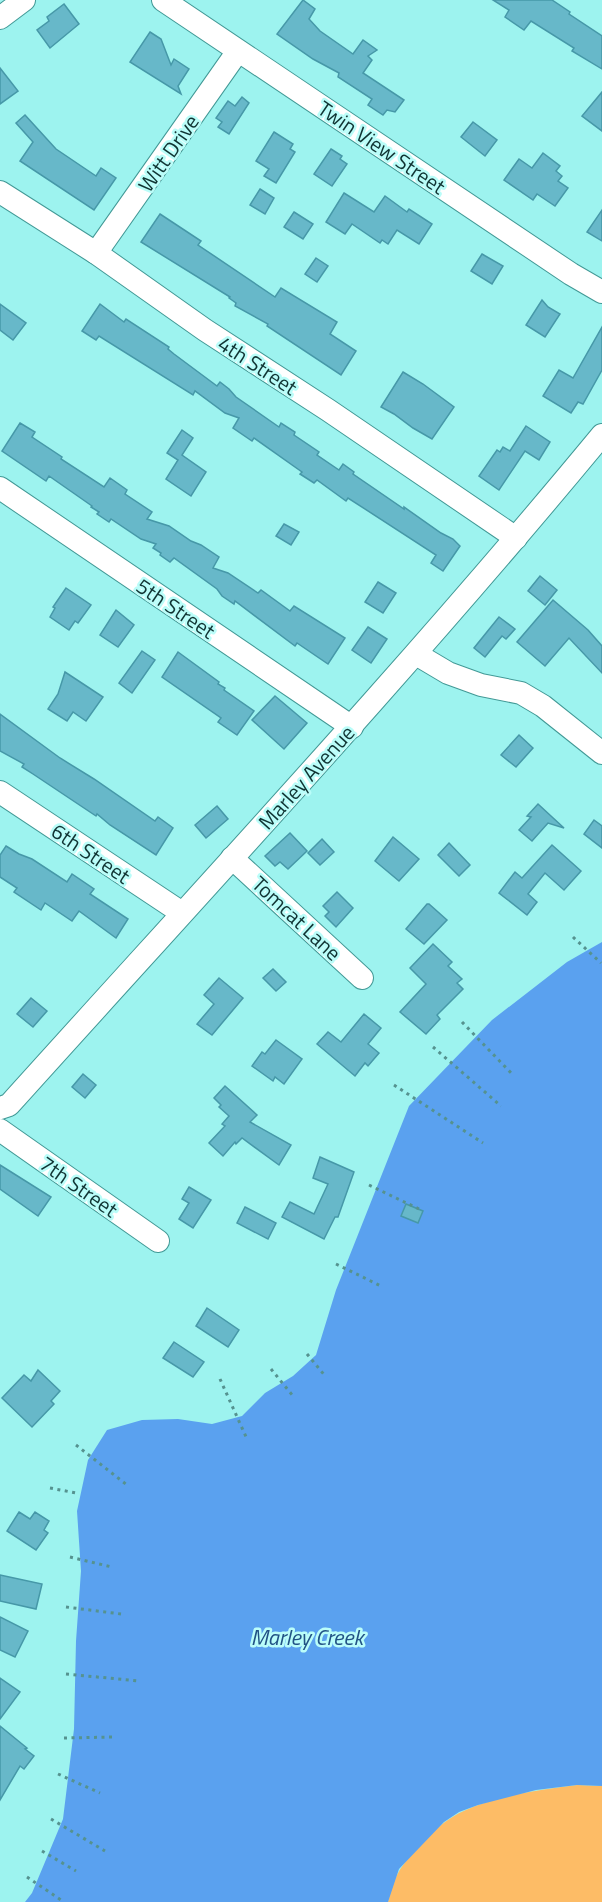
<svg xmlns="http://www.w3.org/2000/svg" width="602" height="1902" viewBox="0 0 602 1902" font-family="'Titillium Web',sans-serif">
<rect width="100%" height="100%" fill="#9df3ef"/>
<path fill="#fdbc66" d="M577,1785l25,1v116h-214c7,-29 13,-37 34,-58 7,-7 14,-16 23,-22 31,-24 93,-32 132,-37z"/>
<path fill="#5aa1ef" d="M602,942v844l-25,-1 -41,5 -58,15 -19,7 -15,10 -45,47 -11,33h-363l7,-9 31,-74 11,-90 2,-88 5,-70 -4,-60 11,-51 19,-30 35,-10 36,-1 34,5 30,-8 23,-23 28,-17 23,-21 20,-65 73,-184 83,-86 75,-58z"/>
<g fill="#67b8c9" stroke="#4698a8" stroke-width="1.5">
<path d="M303,0l12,9 -6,10 11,12 33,23 10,-14 14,10 -9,6 4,4 -9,13 41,27 -9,12 -8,-2 -4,5 -15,-10 4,-6 -34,-22 1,-4 -26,-14 -36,-25z"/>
<path d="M493,0h59l18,12 -1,2 33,22v33l-30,-18 2,-3 -43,-27 -7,9 -19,-13 4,-7z"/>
<path d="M64,4l15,20 -29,24 -13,-18 12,-9 -2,-4z"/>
<path d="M150,32l11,7 10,26 3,-6 15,10 -11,17 3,8 -51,-32z"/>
<path d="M0,68l18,23 -18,13z"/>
<path d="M602,92v39l-20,-15z"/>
<path d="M242,97l7,6 -20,31 -11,-7 4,-5 -6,-4 12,-17 7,5z"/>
<path d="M25,115l31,34 40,27 5,-8 15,10 -22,32 -74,-49 13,-19 -17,-19z"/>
<path d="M473,122l24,18 -12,16 -24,-19z"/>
<path d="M274,132l19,12 -3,5 5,3 -19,31 -12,-7 5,-7 -13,-8z"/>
<path d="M331,149l11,7 -2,3 7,5 -15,22 -18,-12z"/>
<path d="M543,153l17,13 -4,5 6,5 -4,5 10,7 -13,18 -18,-12 -4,6 -29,-20 15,-21 13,9z"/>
<path d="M260,189l14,9 -9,16 -15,-9z"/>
<path d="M344,193l30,19 11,-16 22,16 2,-3 23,15 -13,20 -22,-14 -9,14 -6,-4 -2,3 -28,-19 -7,10 -19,-12z"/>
<path d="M602,210v31l-15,-9z"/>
<path d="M294,212l19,12 -10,15 -19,-12z"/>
<path d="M160,214l41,27 -3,4 77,52 6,-9 56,34 -7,12 26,17 -15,24 -74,-49 1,-2 -33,-18 1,-3 -7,-5 1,-1 -89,-55z"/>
<path d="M482,254l21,12 -11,18 -21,-13z"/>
<path d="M316,258l12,8 -11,16 -12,-8z"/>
<path d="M542,300l6,7 12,7 -15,23 -19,-12z"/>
<path d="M0,304l26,19 -13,17 -13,-10z"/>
<path d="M100,304l24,18 2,-3 43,28 -1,2 6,5 43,32 3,-4 9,7 7,8 43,30 2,-4 14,9 -1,3 25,17 -2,3 22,15 4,-6 11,8 -1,2 51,35v-2l37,26 12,6 7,7 -17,25 -12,-8 5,-8 -88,-57 -2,3 -29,-21 -3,3 -14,-9 2,-2 -48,-34 -2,3 -19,-13 6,-10 -14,-5 -30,-22 -2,4 -94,-59 -3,4 -14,-9z"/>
<path d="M602,327v43l-19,34 -5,-2 -7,11 -28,-17 16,-26 14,8z"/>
<path d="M403,372l20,12 31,23 -22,32 -19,-11 -19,-14 -13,-7z"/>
<path d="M20,423l15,9 -3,5 30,20 -1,2 43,28 6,-9 17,12 -2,4 27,18 -5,7 22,7 22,15 10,4 18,12 -6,11 15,5 30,20 3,-3 29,21 4,-5 51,32 -17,26 -31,-21 -2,3 -60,-45 -1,3 -12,-8 -5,-7 -43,-31 -4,4 -10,-7 1,-2 -8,-5 3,-4 -15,-5 -30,-20 -2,3 -12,-8 2,-2 -8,-5 1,-1 -43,-30 -3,5 -44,-30z"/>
<path d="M526,426l24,16 -11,18 -14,-9 -26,39 -20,-14 18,-26 3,2 3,-5 7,4z"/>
<path d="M182,430l11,8 -11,17 24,17 -15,24 -25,-17 12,-19 -11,-7z"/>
<path d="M284,524l15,8 -8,13 -15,-9z"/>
<path d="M540,576l17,14 -12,15 -17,-14z"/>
<path d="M378,582l18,11 -13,20 -18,-11z"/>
<path d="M66,588l25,17 -13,18 -3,-2 -6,9 -19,-13 5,-9 -2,-1z"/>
<path d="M553,600l35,30 14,16v27l-33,-35 -24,28 -28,-24z"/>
<path d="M116,610l18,15 -16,22 -18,-12z"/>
<path d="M499,617l16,12 -9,10 -4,-3 -17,21 -11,-9z"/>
<path d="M368,627l19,12 -16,24 -19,-13z"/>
<path d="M142,651l13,9 -23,33 -13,-10z"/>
<path d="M178,652l41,30 -1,2 7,4 -1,2 30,21 -17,24 -19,-13 3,-4 -59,-41z"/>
<path d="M65,672l38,25 -17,24 -13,-9 -6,9 -19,-12 10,-15z"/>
<path d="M275,696l32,27 -23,26 -32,-29z"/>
<path d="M0,714l60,44 34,21 61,42 3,-4 15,11 -17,27 -46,-30 -13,-11 -1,2 -63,-42 -11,-7 2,-3 -24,-13z"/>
<path d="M519,735l14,13 -17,19 -15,-12z"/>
<path d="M538,804l26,24 -16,-5 -16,18 -13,-11 12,-13 -4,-1z"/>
<path d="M217,806l11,13 -22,19 -11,-13z"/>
<path d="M594,820l8,6v22l-18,-14z"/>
<path d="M290,833l17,18 -19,18 -8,-7 -5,4 -10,-10z"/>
<path d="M393,837l26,22 -20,22 -24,-20z"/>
<path d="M322,839l12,13 -14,13 -12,-12z"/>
<path d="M449,843l21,22 -11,11 -21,-21z"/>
<path d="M552,845l29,26 -17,19 -19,-17 -17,21 9,8 -10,13 -28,-22 16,-21 7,6z"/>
<path d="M6,846l13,8 13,5 35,23 5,-8 22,15 -4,5 38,25 -12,19 -37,-27 -7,10 -27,-18 -4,7 -27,-18 3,-4 -17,-11v-22z"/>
<path d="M337,892l16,16 -17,19 -11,-11 4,-4 -6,-6z"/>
<path d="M427,904h2l18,16 -23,24 -18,-15z"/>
<path d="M433,944l19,18 -4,4 14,13 -5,4 6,6 -26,26 3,4 -14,15 -26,-22 26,-28 -16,-16z"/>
<path d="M273,969l13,13 -10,9 -13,-13z"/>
<path d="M219,978l24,20 -31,37 -15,-11 17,-20 -10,-9z"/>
<path d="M31,998l16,13 -14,16 -16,-13z"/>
<path d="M364,1014l17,14 -13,16 11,9 -11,13 -3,-3 -10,13 -38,-32 11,-12 13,10z"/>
<path d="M276,1040l26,19 -18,25 -9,-7 -2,4 -21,-15 10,-14 3,2z"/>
<path d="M83,1074l13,11 -11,13 -13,-11z"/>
<path d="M225,1086l32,29 -7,7 41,23 -12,20 -37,-27 -6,6 -1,-2 -12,14 -14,-13 16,-17 -3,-2 7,-8 -10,-9 2,-2 -7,-7z"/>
<path d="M320,1157l34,15 -16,45h-3l-11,22 -42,-22 8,-15 24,12 14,-30 -15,-6z"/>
<path d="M0,1165l51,32 -13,19 -38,-27z"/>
<path d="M189,1187l22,13 -18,28 -14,-9 10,-16 -7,-4z"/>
<path d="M406,1204l17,7 -5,12 -17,-7z"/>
<path d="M245,1207l31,16 -8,16 -31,-16z"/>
<path d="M207,1308l32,22 -11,17 -32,-21z"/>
<path d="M174,1342l30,20 -11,15 -30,-19z"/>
<path d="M38,1370l22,21 -9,10 3,3 -22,23 -30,-29 22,-23 7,6z"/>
<path d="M19,1512l11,7 5,-7 14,9 -5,9 4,3 -12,17 -29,-19z"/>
<path d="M0,1575l42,9 -6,25 -36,-8z"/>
<path d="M0,1617l28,14 -13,26 -15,-7z"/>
<path d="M0,1678l20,14 -20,27z"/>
<path d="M0,1726l27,22 -2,1 9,7 -10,13 -4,-3 -20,34z"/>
</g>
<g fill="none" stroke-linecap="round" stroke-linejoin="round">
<defs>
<g id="minor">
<path d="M163,0l408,274 31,18"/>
<path d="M0,18l24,-18"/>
<path d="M0,192l96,61 109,77 123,80 188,128"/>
<path d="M96,253l142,-202"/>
<path d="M0,488l352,239"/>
<path d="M416,654l32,19 33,12 40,8 22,13 59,47"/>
<path d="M0,792l182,121"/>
<path d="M232,858l130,120"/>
<path d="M0,1108l9,-3c200,-222 403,-440 593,-670"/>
<path d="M0,1130l158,111"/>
</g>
</defs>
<use href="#minor" stroke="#429996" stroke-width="24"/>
<g stroke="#55928f" stroke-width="3" stroke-dasharray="3 4.5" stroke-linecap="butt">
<path d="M573,937l28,26"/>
<path d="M462,1022l52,54"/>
<path d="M433,1047l68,59"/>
<path d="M394,1085l89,58"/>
<path d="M369,1185l50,24"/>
<path d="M336,1264l47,23"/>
<path d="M307,1354l19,23"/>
<path d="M271,1369l22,27"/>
<path d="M220,1379l27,60"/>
<path d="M76,1445l51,40"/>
<path d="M50,1488l26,5"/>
<path d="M70,1557l42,10"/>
<path d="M66,1607l55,7"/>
<path d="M66,1674l73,7"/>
<path d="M64,1738l51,-1"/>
<path d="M58,1774l42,19"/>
<path d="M51,1819l54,32"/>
<path d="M42,1851l34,20"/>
<path d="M27,1877l37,25"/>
</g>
<use href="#minor" stroke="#fff" stroke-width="22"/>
</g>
<g text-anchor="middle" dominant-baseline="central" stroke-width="5" stroke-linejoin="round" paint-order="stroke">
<g font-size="21" fill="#103433" stroke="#bafdf9">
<text transform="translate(382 147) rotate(34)">Twin View Street</text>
<text transform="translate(168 153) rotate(-55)">Witt Drive</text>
<text transform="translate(258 365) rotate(33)">4th Street</text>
<text transform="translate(176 608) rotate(34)">5th Street</text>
<text transform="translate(306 777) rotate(-48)">Marley Avenue</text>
<text transform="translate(91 853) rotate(34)">6th Street</text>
<text transform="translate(297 918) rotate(43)">Tomcat Lane</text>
<text transform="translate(79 1186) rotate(35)">7th Street</text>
</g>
<g font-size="22" font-style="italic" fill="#215285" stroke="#bafdf9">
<text x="307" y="1637">Marley Creek</text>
</g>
</g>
</svg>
